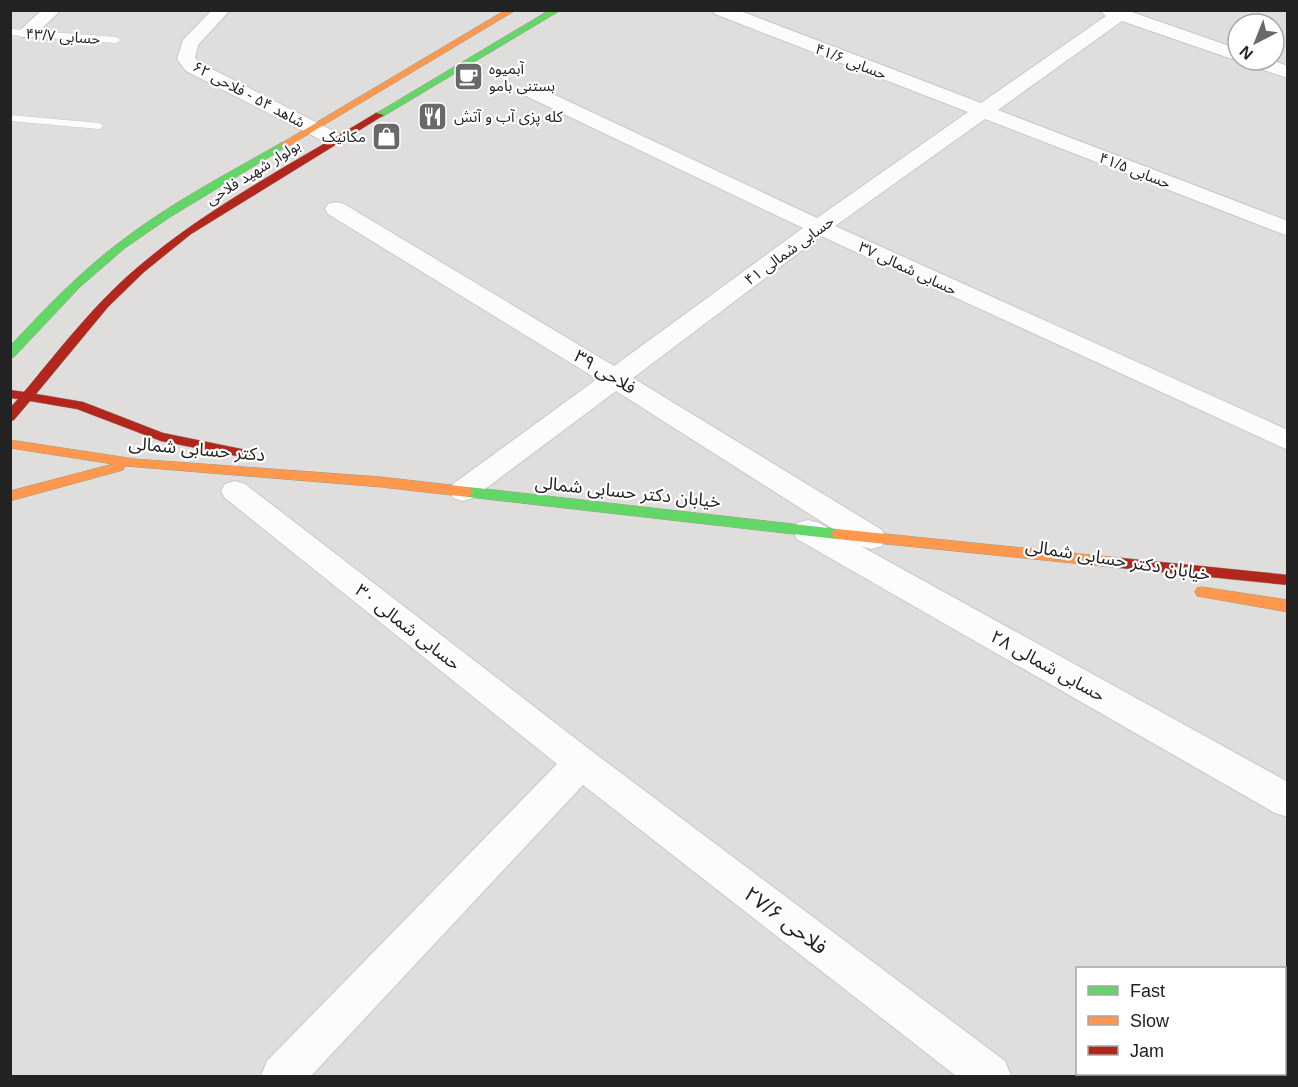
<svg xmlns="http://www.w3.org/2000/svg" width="1298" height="1087" viewBox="0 0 1298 1087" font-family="Arial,'Noto Sans Arabic',sans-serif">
<rect width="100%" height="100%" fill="#f0eeeb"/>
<path fill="#dfdedc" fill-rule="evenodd" d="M11,11h1276v1065h-1276zM1238,24h36v36h-36zM1078,968h206v106h-206z"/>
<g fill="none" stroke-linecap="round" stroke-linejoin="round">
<defs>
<g id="lane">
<path d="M10,29l106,8 5,3 -5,3 -106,-8z"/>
<path d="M10,115l89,8 5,3 -5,3 -89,-8z"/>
</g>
<g id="street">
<path d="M42,10h19l-28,27h-12l-3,-4 3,-4z"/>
<path d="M212,10h18l-32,35 -3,13 5,5 143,73 3,4 -3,4 -7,2 -7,-2 -143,-73 -9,-12 6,-19z"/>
<path d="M713,10h25l243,93 125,-87 -7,-6h27l112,39v11h2l-2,1 -116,-40 -124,89 290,111v15l-303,-117 -150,107 453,204v20l-467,-214 -188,142 249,152 4,8 -4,8 -11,3 -11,-3 -244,-155 -143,107 -10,3 -10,-3 -4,-7 4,-7 144,-105 -269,-165 -3,-5 3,-5 8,-2 8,2 270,162 189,-138 -279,-133 -3,-4 3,-4h14l279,131 151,-106 -253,-98z"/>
<path d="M1243,60h28l17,6v12l-43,-14z"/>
<path d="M235,481l10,3 348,268 412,309 6,15h-55l-373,-291 -272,291h-50l6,-15 290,-297 -332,-266 -4,-7 4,-7z"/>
<path d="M808,520l11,3 469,259v35l-13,-4 -478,-274 -4,-8 4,-8z"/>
</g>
<g id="fast">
<path d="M550,10h11l-179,107 -8,-2z"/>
<path d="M281,143l8,2 -119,72 -45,31 -45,39 -66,70 -4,1v-12c34,-36 67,-71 106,-101 51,-40 109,-70 165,-102z"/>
<path d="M468,487l369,42 7,5 -7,5 -369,-42 -6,-5z"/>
</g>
<g id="slow">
<path d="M506,10h10l-229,137 -8,-2z"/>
<path d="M10,440l125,19 246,18 87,10 6,5 -6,5 -87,-10 -256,-21 -2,4 -113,31v-10l103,-27 -103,-16z"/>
<path d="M837,529l284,29 5,1 2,4 -2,4 -5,1 -284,-29 -7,-5z"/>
<path d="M1202,587l86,13v12l-91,-16 -2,-4 2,-4z"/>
</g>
<g id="jam">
<path d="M376,113l8,2 -193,119 -47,38 -36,35 -72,87 47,8 80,31 88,18 2,3 -2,3 -4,1 -86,-17 -84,-32 -47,-8 -16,19 -4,1v-13l8,-9 -8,-1v-8l14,2c36,-43 71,-89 114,-125 70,-60 159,-106 238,-154z"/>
<path d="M1121,558l167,17v10l-167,-17 -5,-1 -2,-4 2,-4z"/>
</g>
</defs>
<use href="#lane" stroke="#c9c8c7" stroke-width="1"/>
<use href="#street" stroke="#c9c8c7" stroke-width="2"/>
<use href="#fast" stroke="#999a82" stroke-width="1"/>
<use href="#slow" stroke="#999a82" stroke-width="1"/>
<use href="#jam" stroke="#999a82" stroke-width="1"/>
<use href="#lane" fill="#fdfcfc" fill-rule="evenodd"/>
<use href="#street" fill="#fdfcfc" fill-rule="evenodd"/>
<use href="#fast" fill="#63d668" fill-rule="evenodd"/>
<use href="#slow" fill="#ff974d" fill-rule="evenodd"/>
<use href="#jam" fill="#b3261e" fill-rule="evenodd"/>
</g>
<defs>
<symbol id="cafe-square" viewBox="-11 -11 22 22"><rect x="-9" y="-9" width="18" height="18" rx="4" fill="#6a6968" stroke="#fff"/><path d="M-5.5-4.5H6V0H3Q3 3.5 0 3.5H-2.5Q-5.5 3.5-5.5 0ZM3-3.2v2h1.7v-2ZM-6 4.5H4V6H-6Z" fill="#fff"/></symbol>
<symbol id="restaurant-square" viewBox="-11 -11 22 22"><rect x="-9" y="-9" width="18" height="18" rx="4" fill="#6a6968" stroke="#fff"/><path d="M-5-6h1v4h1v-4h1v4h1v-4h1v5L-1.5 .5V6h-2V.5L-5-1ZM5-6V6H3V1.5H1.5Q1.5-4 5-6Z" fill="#fff"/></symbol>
<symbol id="shop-square" viewBox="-11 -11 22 22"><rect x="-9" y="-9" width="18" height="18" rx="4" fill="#6a6968" stroke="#fff"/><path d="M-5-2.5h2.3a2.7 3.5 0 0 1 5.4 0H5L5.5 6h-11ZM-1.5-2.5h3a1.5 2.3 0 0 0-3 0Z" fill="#fff"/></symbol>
</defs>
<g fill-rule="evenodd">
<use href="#cafe-square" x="452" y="60" width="33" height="33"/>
<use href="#restaurant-square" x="416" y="100" width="33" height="33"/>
<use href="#shop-square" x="370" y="120" width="33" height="33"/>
</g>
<g text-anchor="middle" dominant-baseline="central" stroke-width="4.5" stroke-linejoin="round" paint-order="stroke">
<g font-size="15" fill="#222" stroke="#fff">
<text transform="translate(63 36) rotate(4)">حسابی ۴۳/۷</text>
<text transform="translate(851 61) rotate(21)">حسابی ۴۱/۶</text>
<text transform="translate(249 94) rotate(28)">شاهد ۵۴ - فلاحی ۶۲</text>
<text transform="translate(1135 170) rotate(21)">حسابی ۴۱/۵</text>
<text transform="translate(253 172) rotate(-32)">بولوار شهید فلاحی</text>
<text transform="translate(789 250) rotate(-36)">حسابی شمالی ۴۱</text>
<text transform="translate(908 268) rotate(25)">حسابی شمالی ۳۷</text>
</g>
<g font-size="15" fill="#222" stroke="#fff" text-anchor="start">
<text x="489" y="68">آبمیوه<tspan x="489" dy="17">بستنی بامو</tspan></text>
<text x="454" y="116">کله پزی آب و آتش</text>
<text x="366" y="136" text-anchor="end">مکانیک</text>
</g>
<g font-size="18" fill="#222" stroke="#fff">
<text transform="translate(605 372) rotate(31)">فلاحی ۳۹</text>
<text transform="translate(197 449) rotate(5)">دکتر حسابی شمالی</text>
<text transform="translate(628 492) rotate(6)">خیابان دکتر حسابی شمالی</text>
<text transform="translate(1118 560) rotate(9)">خیابان دکتر حسابی شمالی</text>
<text transform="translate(408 627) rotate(38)">حسابی شمالی ۳۰</text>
<text transform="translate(1048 666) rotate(29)">حسابی شمالی ۲۸</text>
</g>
<g font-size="21" fill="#222" stroke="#fff">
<text transform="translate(786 920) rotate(37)">فلاحی ۲۷/۶</text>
</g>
</g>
<rect width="1298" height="1087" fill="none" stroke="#222222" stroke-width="24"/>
<rect x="1076" y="967" width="210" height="108" fill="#ffffff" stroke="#a7a7a7" stroke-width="1.5"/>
<rect x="1088" y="986" width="30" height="9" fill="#63d668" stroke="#a7a7a7" stroke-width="1.5"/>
<text x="1130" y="997" font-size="18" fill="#222222">Fast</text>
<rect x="1088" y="1016" width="30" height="9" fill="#ff974d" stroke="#a7a7a7" stroke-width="1.5"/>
<text x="1130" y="1027" font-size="18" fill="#222222">Slow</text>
<rect x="1088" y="1046" width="30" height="9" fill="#b3261e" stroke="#a7a7a7" stroke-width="1.5"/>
<text x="1130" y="1057" font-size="18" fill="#222222">Jam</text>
<g transform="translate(1256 42) rotate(222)"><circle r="28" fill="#ffffff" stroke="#a7a7a7" stroke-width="1.5"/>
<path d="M0-4.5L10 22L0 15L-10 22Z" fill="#6a6968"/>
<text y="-9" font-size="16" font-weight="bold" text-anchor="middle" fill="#222222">N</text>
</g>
</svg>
